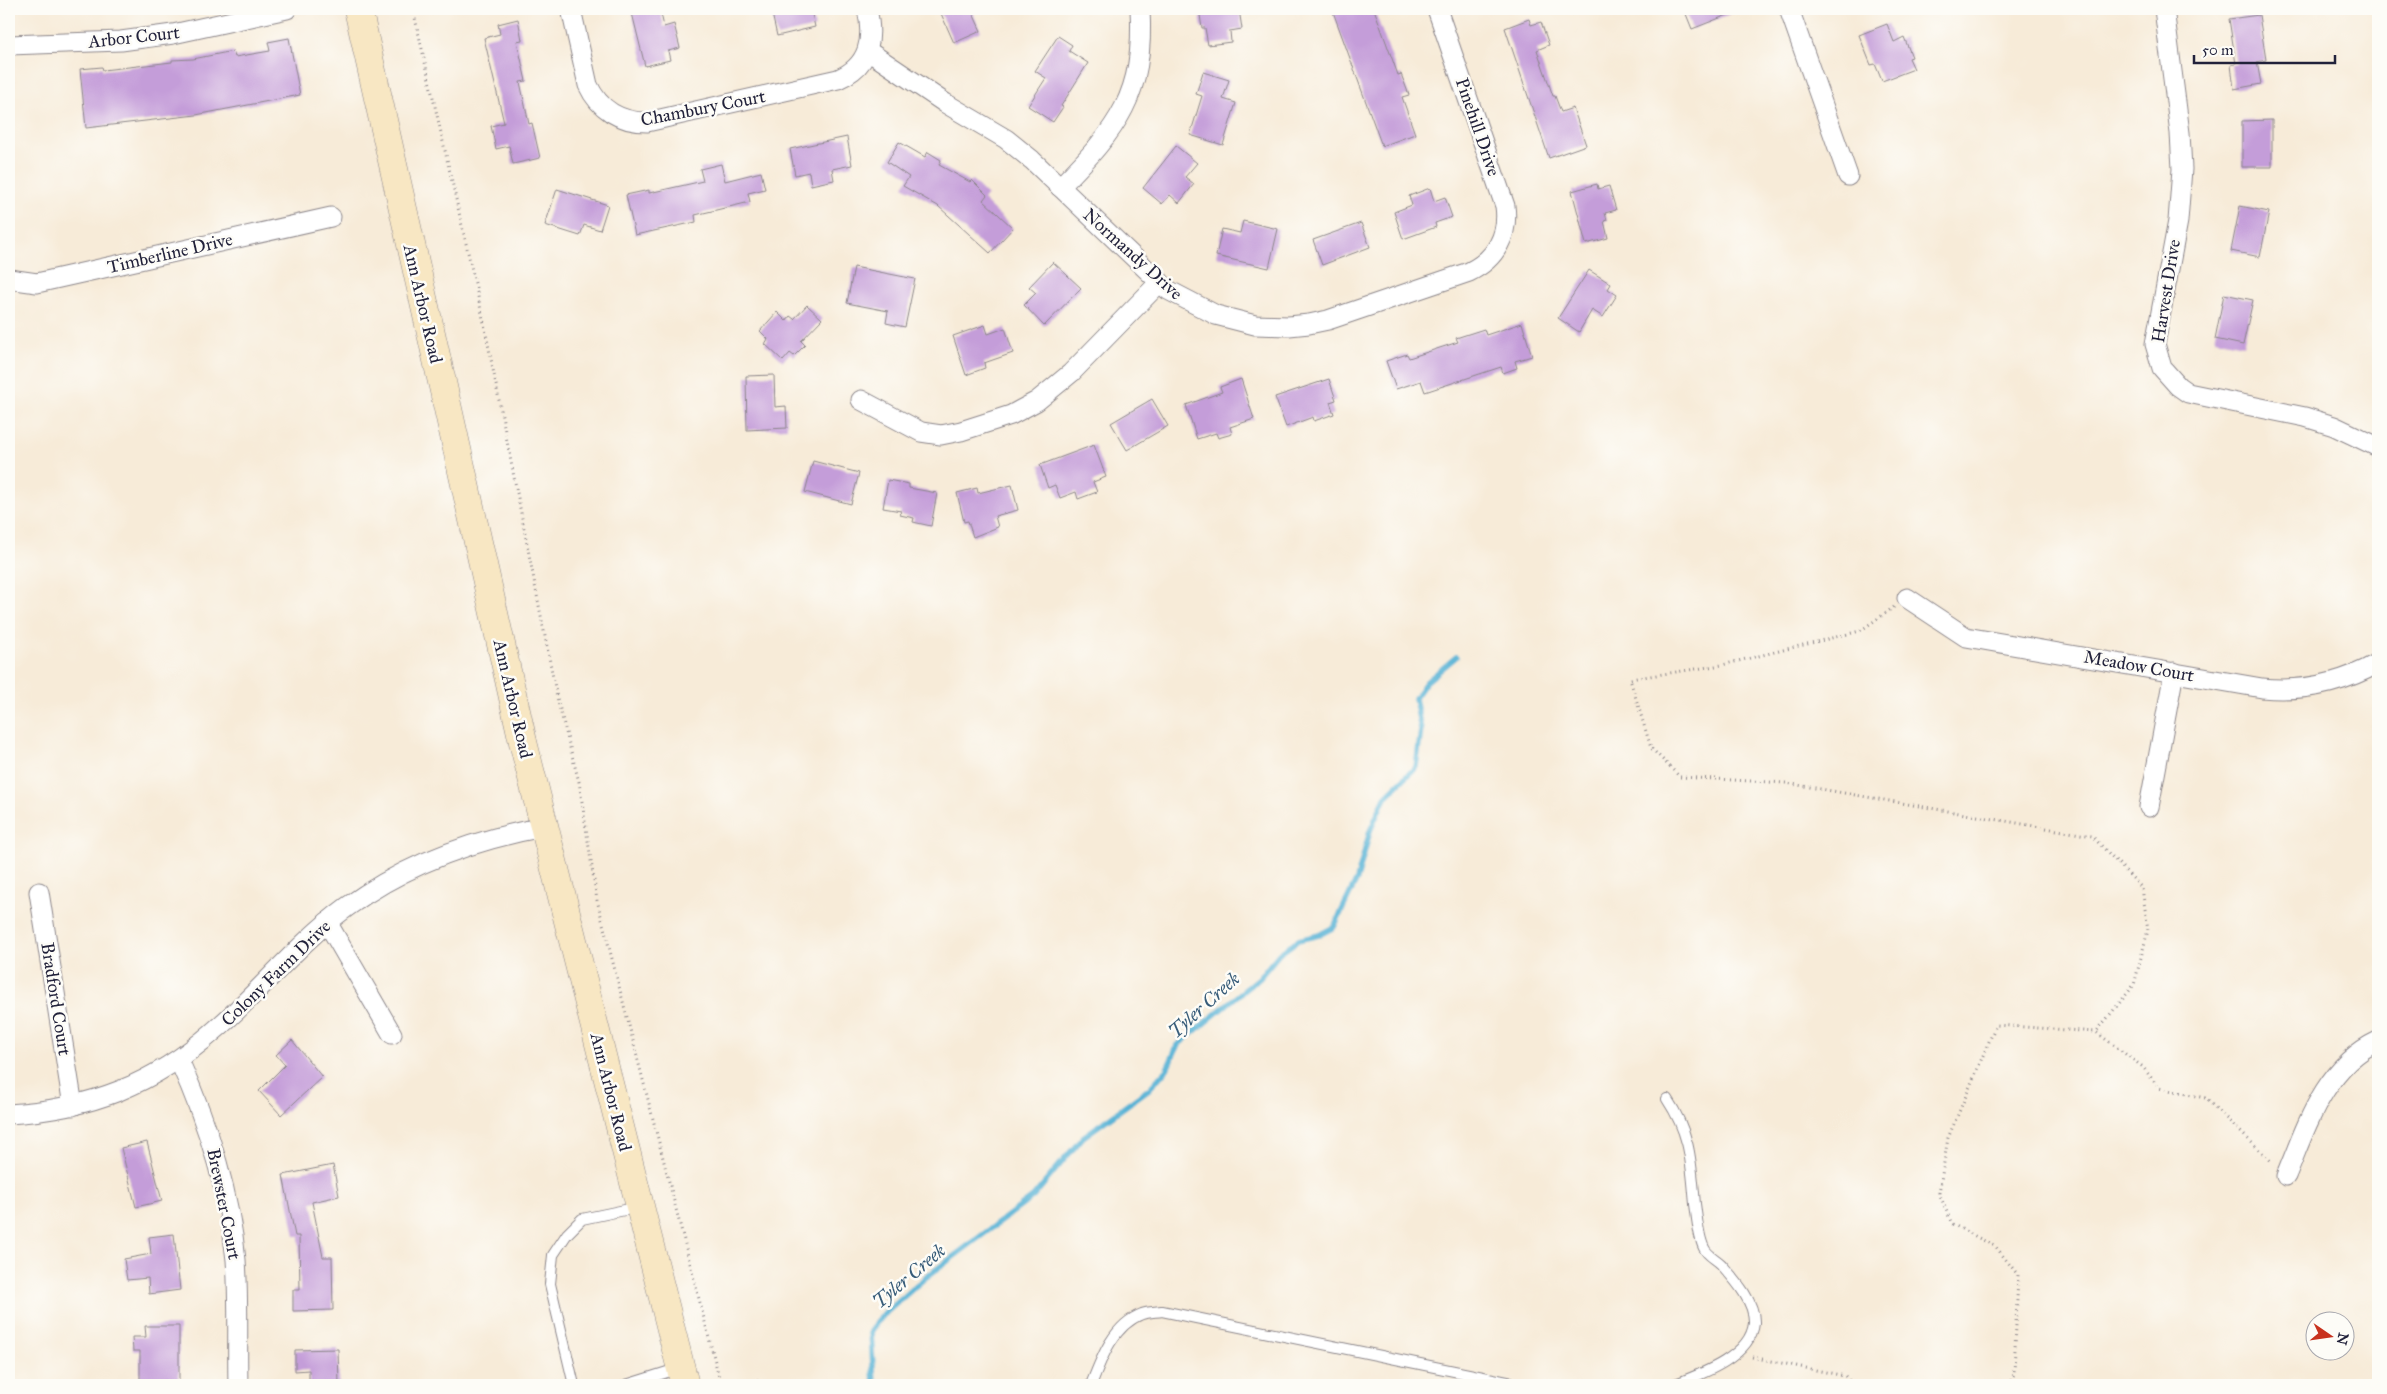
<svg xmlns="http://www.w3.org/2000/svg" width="2387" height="1394" viewBox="0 0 2387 1394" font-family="'IM FELL Great Primer',serif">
<rect width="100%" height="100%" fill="#fdfcf7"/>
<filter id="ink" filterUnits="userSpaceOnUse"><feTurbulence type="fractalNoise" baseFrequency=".02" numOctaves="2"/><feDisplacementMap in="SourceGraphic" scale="10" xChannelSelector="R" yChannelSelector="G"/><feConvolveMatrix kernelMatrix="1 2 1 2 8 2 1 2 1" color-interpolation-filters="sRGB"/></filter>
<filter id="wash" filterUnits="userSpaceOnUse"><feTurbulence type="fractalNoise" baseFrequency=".0096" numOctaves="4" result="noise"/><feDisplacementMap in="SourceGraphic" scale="20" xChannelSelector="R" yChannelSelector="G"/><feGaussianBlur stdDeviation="1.12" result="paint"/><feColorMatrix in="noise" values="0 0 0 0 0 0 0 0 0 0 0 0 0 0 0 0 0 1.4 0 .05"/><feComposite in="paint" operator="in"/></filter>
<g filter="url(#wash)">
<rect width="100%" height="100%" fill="#f7ebd8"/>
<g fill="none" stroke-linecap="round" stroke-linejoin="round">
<path stroke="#57b2d5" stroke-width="5.5" d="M874,1385l-3,-54 9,-13 45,-40 108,-81 50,-60 66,-48 18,-20 11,-24 82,-68 19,-23 19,-14 21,-5 15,-8 23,-48 13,-48 15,-34 31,-30 5,-37 -6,-32 11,-16 30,-25"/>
</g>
<g id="blocks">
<g fill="#c49dd9">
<path d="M652,9h8l4,18 10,-3 6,24 -12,3 2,9 -25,6 -13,-53z"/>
<path d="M771,9h40l4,18 -38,9z"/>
<path d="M939,9h32l10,22 -27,12z"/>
<path d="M1199,9h40l3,20 -12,2 1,11 -23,3 -3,-17h-3z"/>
<path d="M1332,9h42l24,66 3,-1 8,21 -7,2 13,37 -33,12z"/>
<path d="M1684,9h56v1l-48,19z"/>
<path d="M2259,15l7,45 -9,2 4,22 -27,5 -3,-24 5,-1 -7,-45z"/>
<path d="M518,19l4,21 -5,1 9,40 -6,1 9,42 3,-1 8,35 -27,6 -4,-18 -13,3 -5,-23 13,-3 -20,-85 16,-4 -2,-10z"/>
<path d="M1529,19l2,6 10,-3 8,23 -12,5 16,46h2l6,16 12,-4 13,37 -37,13 -44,-130z"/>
<path d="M1887,24l7,18 10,-5 8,20 -3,1 5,11 -32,12 -7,-17 -4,1 -12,-30z"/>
<path d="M1058,36l14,9 -3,6 19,12 -27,43 2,1 -10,15 -25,-16 18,-28 -11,-7z"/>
<path d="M289,38l11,57 -104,20 -110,13 -6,-59 22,-2 1,3 69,-8v-2l21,-1 40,-8 2,6 35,-6 -2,-9z"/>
<path d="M1203,72l26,8 -6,19 13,4 -13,42 -33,-10 12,-39 -6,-2z"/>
<path d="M2272,120v47h-30v-46z"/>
<path d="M847,137l5,28 -20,4 2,11 -23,5 -2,-13 -14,3 -5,-26z"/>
<path d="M899,142l26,15 3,-5 13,8 -2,5 31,17 2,-2 15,15 -4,5 30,28 -23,25 -52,-47 -35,-20 6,-9 -22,-15z"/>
<path d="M1176,146l21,17 -12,14 9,7 -15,19 -9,-8 -8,9 -19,-16z"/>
<path d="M721,164l4,17 36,-9 4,17 -17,4 2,9 -55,13 1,7 -61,13 -9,-40 23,-5v3l54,-12 -3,-12z"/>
<path d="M1597,184l1,5 11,-3 7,24 -11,3 2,7 -3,1 4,17 -22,6 -14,-53z"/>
<path d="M1430,188l4,13 11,-4 7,20 -17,6 1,4 -33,12 -9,-27 18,-7 -3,-9z"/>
<path d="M557,189l51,16 -8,25 -16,-5 -4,11 -35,-11z"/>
<path d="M2240,206l29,6 -9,45 -29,-6z"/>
<path d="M1243,221l35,8 -9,39 -53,-12 6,-27 18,4z"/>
<path d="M1361,223l9,24 -48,18 -9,-25z"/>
<path d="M1053,262l28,26 -37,38 -20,-21 12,-12 -7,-6z"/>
<path d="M854,267l61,12 -10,48 -19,-4 2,-12 -41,-8z"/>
<path d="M1589,270l22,14 -3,5 9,6 -14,22 -11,-7 -13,22 -21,-14z"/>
<path d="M2224,294l29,6 -10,45 -28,-6z"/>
<path d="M807,305l15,14 -21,22 4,4 -11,11 -4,-3 -7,8 -18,-17 3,-5 -8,-8 17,-19 9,9 4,-5 4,3z"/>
<path d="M1522,323l10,33 -17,5 2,7 -14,5 -2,-6 -76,25 -4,-11 -25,8 -10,-28 21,-7 2,4 49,-16 -2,-4 28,-9 2,6z"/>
<path d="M985,325l3,9 17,-6 8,25 -29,10 1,5 -19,7 -13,-39z"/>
<path d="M774,375l1,32 11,-1 1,22 -40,2 -1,-54z"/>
<path d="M1241,379l13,40 -24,8 2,7 -14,4 -2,-5 -19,6 -11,-34 36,-13 -2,-5z"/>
<path d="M1329,379l7,21 -6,2 4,12 -20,7 -1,-4 -27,10 -11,-30z"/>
<path d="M1152,399l16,27 -41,24 -16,-27z"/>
<path d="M1094,445l12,32 -13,5 4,10 -19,7 -2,-7 -16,6 -5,-13 -7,3 -8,-23z"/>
<path d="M813,461l46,12 -8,31 -46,-12z"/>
<path d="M888,480l21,4v4l28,5 -6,33 -18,-4 1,-4 -14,-3 1,-4 -18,-3z"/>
<path d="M1012,485l6,25 -23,6 3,11 -25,10 -5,-16 -4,1 -7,-29 20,-5 1,5z"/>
<path d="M292,1040l30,37 -41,38 -22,-24 26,-26 -9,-10z"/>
<path d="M147,1142l15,59 -26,6 -15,-59z"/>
<path d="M333,1165l6,31 -27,6 11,55h9l1,53 -40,1v-21h7l-1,-54h-4l-12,-61z"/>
<path d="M174,1234l6,56 -31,4 -1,-16 -21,2 -3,-21 27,-5 -2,-17z"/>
<path d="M145,1326h34v56h-39v-31h-7l-1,-14h14z"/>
<path d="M338,1349l1,36h-30v-15l-14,1v-21z"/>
</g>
</g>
</g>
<g filter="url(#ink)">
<use href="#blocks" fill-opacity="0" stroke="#8c868a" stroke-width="1"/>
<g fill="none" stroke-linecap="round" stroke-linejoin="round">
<defs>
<g id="lane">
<path d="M1667,1099c24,36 24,63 28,105 2,13 3,32 9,44 3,7 12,11 17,16 13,15 34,37 33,59 -3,34 -55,52 -81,62"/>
<path d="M574,1385l-24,-101 3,-29 14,-21 15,-15 57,-12"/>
<path d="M626,1385l54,-17"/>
<path d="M742,1385h13"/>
<path d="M1091,1385c10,-26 22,-60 51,-71 6,-2 14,-2 20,-3l360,74"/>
</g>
<g id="street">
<path d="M571,9l17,76c11,24 32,37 59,37l191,-43c31,-13 36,-39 29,-70"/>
<path d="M1789,9l59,167"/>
<path d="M2164,9l16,124 2,36 -4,52 -23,123 7,24 16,18 10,7 117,24 29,9 44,21"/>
<path d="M9,45l112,-4 52,-7 114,-25"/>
<path d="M868,51l77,52 61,36 26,21 136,130 48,25 39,10 34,1 20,-2 19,-4 141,-48c27,-13 40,-37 36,-66l-68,-197"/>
<path d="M1060,187c58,-59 85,-92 80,-178"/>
<path d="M9,279l28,4 294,-66"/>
<path d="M861,400l60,32 20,3 20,-4 50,-16 26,-14 34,-28 89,-91"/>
<path d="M1907,598l59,39 296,51c42,4 79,-4 116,-25"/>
<path d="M2149,807l25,-135"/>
<path d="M39,892l34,214"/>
<path d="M327,922l65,112"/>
<path d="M179,1060c29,64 50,129 57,200 3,41 1,84 2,125"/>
<path d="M9,1114c81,-5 144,-29 205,-83 46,-39 84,-88 133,-124 59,-43 125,-67 197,-80"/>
<path d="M2286,1176c21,-51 39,-110 92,-135"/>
</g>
<path id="secondary" d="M358,9l165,733 162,643"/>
</defs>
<use href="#lane" stroke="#8c868a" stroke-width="12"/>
<use href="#street" stroke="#8c868a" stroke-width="21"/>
<use href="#secondary" stroke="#8c868a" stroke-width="29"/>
<g stroke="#8c868a" stroke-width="3" stroke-dasharray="1 4" stroke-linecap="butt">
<path d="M413,9l71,314 73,375 22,84 18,118 124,485"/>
<path d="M1894,607l-34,24 -138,34 -92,14 21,69 29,29 106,6 306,53 50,52 6,42 -14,55 -38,47"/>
<path d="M1752,1357l93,19 8,9"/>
<path d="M2009,1385l5,-11 4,-99 -22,-28 -44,-23 -13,-31 9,-55 48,-113 100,7 47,35 16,21 46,10 67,64"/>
</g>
<use href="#lane" stroke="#fff" stroke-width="10"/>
<use href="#street" stroke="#fff" stroke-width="19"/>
<use href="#secondary" stroke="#f8e7c3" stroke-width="28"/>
</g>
</g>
<g text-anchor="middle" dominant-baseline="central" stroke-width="5" stroke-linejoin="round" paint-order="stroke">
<g font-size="18" fill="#22223b" stroke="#fdfcf7">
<text transform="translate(134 37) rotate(-6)">Arbor Court</text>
<text transform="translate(703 108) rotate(-11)">Chambury Court</text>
<text transform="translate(1478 127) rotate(71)">Pinehill Drive</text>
<text transform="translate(170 253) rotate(-13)">Timberline Drive</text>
<text transform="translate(1133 254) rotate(42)">Normandy Drive</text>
<text transform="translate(2166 291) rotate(-81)">Harvest Drive</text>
<text transform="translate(423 304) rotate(77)">Ann Arbor Road</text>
<text transform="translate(2139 666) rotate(10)">Meadow Court</text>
<text transform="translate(513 699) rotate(77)">Ann Arbor Road</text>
<text transform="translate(276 973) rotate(-44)">Colony Farm Drive</text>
<text transform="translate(56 999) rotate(81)">Bradford Court</text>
<text transform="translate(611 1092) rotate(76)">Ann Arbor Road</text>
<text transform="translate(224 1204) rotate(79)">Brewster Court</text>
</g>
<g font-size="19" font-style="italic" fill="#375c79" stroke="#fdfcf7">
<text transform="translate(1204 1005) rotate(-42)">Tyler Creek</text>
<text transform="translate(909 1276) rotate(-40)">Tyler Creek</text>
</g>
</g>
<rect width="2387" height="1394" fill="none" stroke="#fdfcf7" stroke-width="30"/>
<g transform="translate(2330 1336) rotate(103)"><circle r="24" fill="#fdfcf7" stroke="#a5a5ac"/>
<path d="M0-4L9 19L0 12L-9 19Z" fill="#c8321e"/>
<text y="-8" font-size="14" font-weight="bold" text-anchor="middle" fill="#22223b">N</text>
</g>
<path d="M2194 55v8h141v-8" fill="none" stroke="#22223b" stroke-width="2.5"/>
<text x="2202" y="55" font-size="15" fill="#22223b" stroke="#fdfcf7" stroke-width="4" paint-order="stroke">50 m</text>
</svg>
